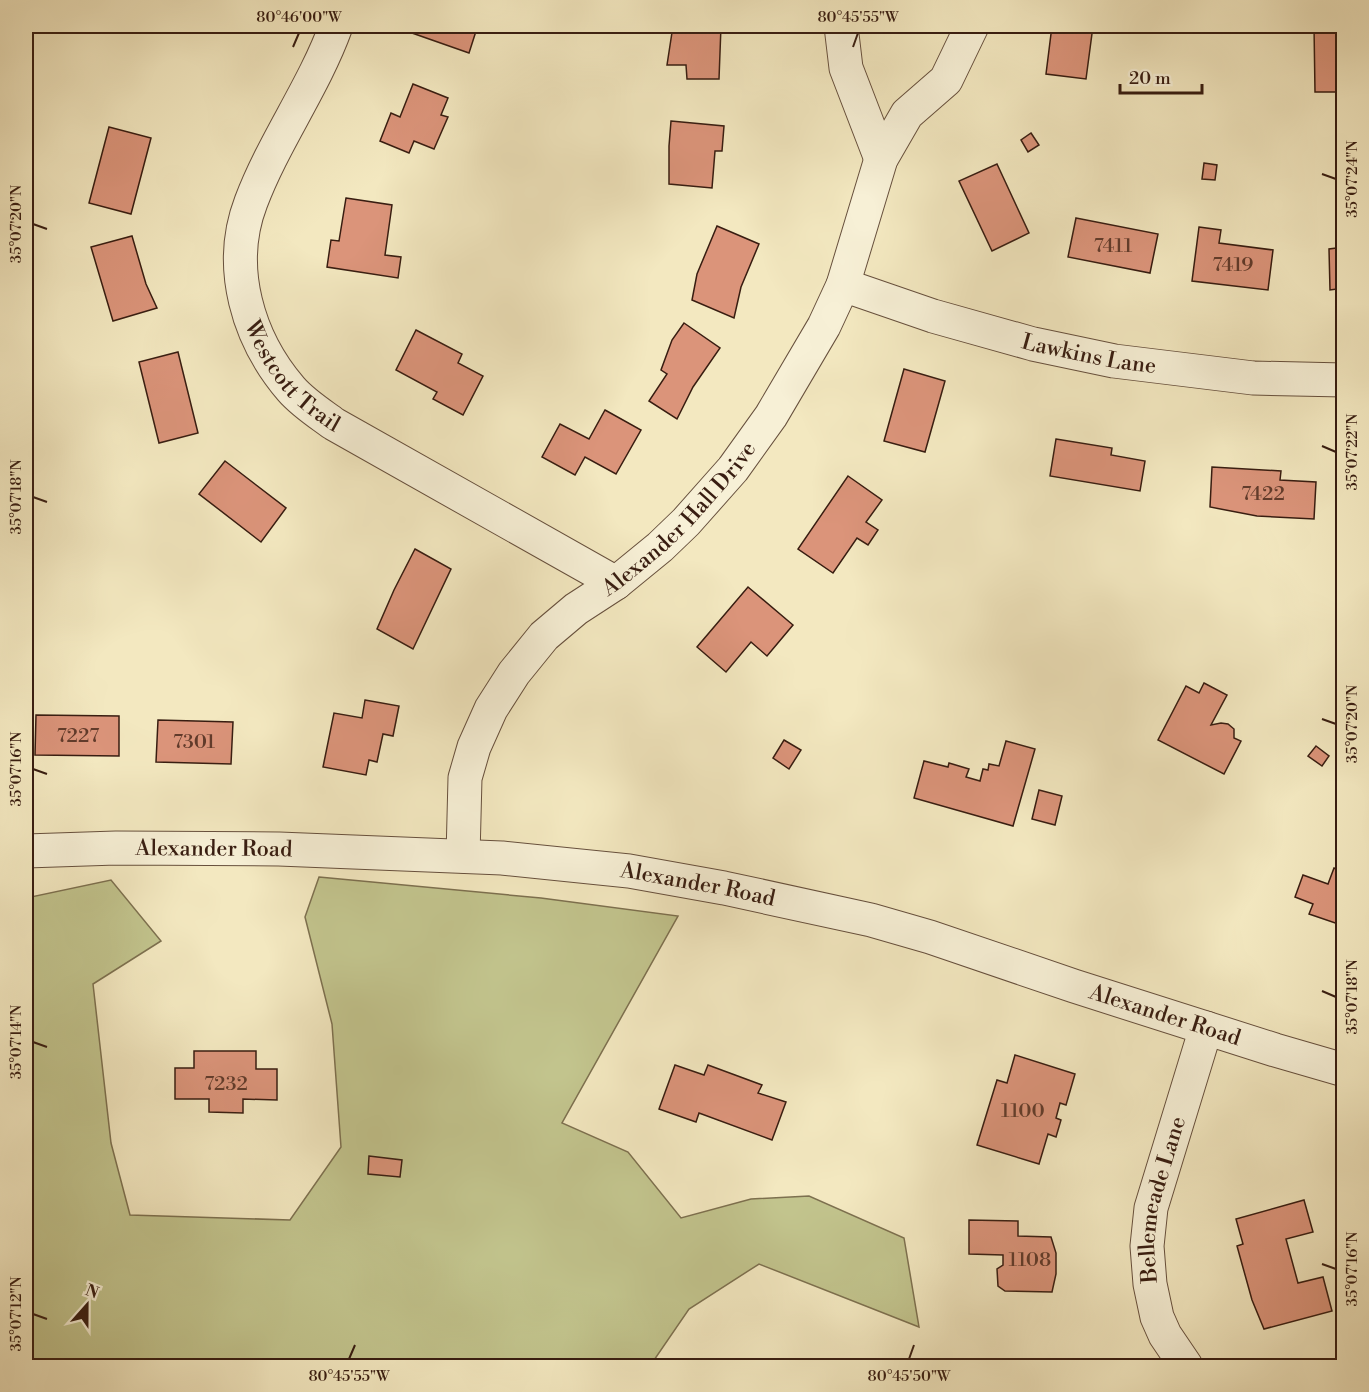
<svg xmlns="http://www.w3.org/2000/svg" width="1369" height="1392" viewBox="0 0 1369 1392" font-family="'Libre Bodoni',serif">
<rect width="100%" height="100%" fill="#f3e8c0"/>
<filter id="stains"><feTurbulence type="fractalNoise" baseFrequency=".00333" numOctaves="4"/><feColorMatrix values="0 0 0 0 .2 0 0 0 0 .09 0 0 0 0 .02 0 0 0 .5 -.17"/></filter>
<radialGradient id="worn" r=".72"><stop offset=".6" stop-color="#630" stop-opacity="0"/><stop offset="1" stop-color="#630" stop-opacity=".3"/></radialGradient>
<path fill="#c2c48d" stroke="#7d704f" stroke-width="1.5" d="M319,877l222,21 137,18 -116,207 66,29 53,66 70,-19 58,-3 95,42 15,89 -160,-63 -70,45 -39,57h-624v-468l85,-18 50,61 -68,43 18,159 19,72 160,5 51,-73 -9,-123 -27,-107z"/>
<g fill="#db947a" stroke="#381d11" stroke-width="1.5">
<path d="M415,26h54l8,2 -8,25 -57,-20z"/>
<path d="M673,26h48l-2,53h-32l-1,-14h-19z"/>
<path d="M1052,26h41l-7,53 -40,-5z"/>
<path d="M1314,26h30v66h-29z"/>
<path d="M413,84l35,14 -7,17 7,2 -14,32 -20,-8 -5,12 -29,-12 11,-28 9,4z"/>
<path d="M671,121l53,5 -2,25h-7l-3,37 -43,-4v-38z"/>
<path d="M109,127l42,11 -20,76 -42,-11z"/>
<path d="M1031,133l8,12 -11,7 -7,-12z"/>
<path d="M1204,163l13,2 -2,15 -13,-1z"/>
<path d="M997,164l32,69 -37,18 -33,-70z"/>
<path d="M346,198l46,7 -7,50 16,2 -3,21 -71,-11 4,-27 8,1z"/>
<path d="M1076,218l82,16 -8,39 -82,-16z"/>
<path d="M717,226l42,18 -18,43 -7,31 -42,-18 5,-26z"/>
<path d="M1199,227l22,3 -2,13 54,7 -5,40 -76,-9z"/>
<path d="M132,236l14,48 11,24 -44,13 -22,-74z"/>
<path d="M1344,247v41l-14,2 -1,-41z"/>
<path d="M684,323l36,25 -27,39 -16,32 -28,-18 18,-27 -6,-4 11,-30z"/>
<path d="M416,330l46,24 -4,9 25,13 -20,39 -30,-16 4,-7 -41,-22z"/>
<path d="M178,352l20,81 -39,10 -20,-81z"/>
<path d="M904,369l41,12 -20,71 -41,-11z"/>
<path d="M605,410l36,20 -25,44 -31,-17 -10,18 -33,-18 18,-33 29,15z"/>
<path d="M1056,439l56,9 -1,7 34,6 -5,30 -90,-15z"/>
<path d="M225,461l61,47 -25,34 -62,-48z"/>
<path d="M1212,467l69,4 -1,9 36,2 -2,37 -57,-3 -47,-9z"/>
<path d="M848,476l34,24 -16,22 12,8 -10,15 -11,-7 -24,35 -35,-24z"/>
<path d="M415,549l36,20 -38,80 -36,-20 17,-39z"/>
<path d="M748,587l45,38 -26,31 -16,-14 -25,30 -29,-25z"/>
<path d="M1204,683l23,12 -16,30 10,-2 7,1 6,5v9l7,3 -17,33 -66,-34 28,-54 13,7z"/>
<path d="M365,700l34,6 -6,30 -10,-2 -6,28 -8,-2 -3,15 -43,-8 11,-54 28,5z"/>
<path d="M36,715l83,1v40l-84,-1z"/>
<path d="M158,720l75,2 -2,42 -75,-2z"/>
<path d="M784,740l17,10 -12,19 -16,-11z"/>
<path d="M1006,741l29,8 -22,77 -99,-28 10,-37 24,6 1,-4 20,6 -3,8 14,4 3,-12 5,1 1,-6 10,2z"/>
<path d="M1316,746l13,10 -7,10 -14,-10z"/>
<path d="M1039,790l23,6 -7,29 -23,-6z"/>
<path d="M1334,868l10,4v54l-35,-12 4,-10 -18,-7 8,-22 25,9z"/>
<path d="M194,1051h62v18h21v31l-34,-1v14l-34,-1v-13h-34v-31h19z"/>
<path d="M1015,1055l60,19 -9,31 -6,-2 -4,15 5,2 -5,17 -8,-3 -9,30 -62,-19 20,-65 10,3z"/>
<path d="M675,1065l29,10 4,-10 54,20 -4,8 28,9 -14,38 -73,-27 -3,9 -37,-13z"/>
<path d="M369,1156l33,4 -2,17 -32,-3z"/>
<path d="M1304,1200l9,32 -27,7 12,44 25,-6 9,34 -68,18 -12,-29 -15,-54 6,-2 -7,-25z"/>
<path d="M969,1220l49,1v15l33,1 5,16v21l-4,18 -47,-1 -7,-5 -1,-17 6,-4v-10l-34,-1z"/>
</g>
<g fill="none" stroke-linecap="round" stroke-linejoin="round">
<defs>
<g id="minor">
<path id="s1" d="M336,26c-22,61 -62,115 -85,176 -25,65 -3,137 40,187 12,14 28,24 43,35l282,159"/>
<path d="M841,26l5,42 35,91"/>
<path id="s2" d="M843,285l90,31 100,28 81,17 139,17 91,2"/>
<path id="s3" d="M463,856l2,-78 9,-31 17,-38 23,-36 30,-37 32,-27 40,-26 44,-36 26,-25 47,-53 38,-53 53,-90 19,-41 38,-126 26,-45 39,-34 26,-54"/>
<path id="s4" d="M1186,1366l-21,-31 -8,-18 -7,-33 -3,-38 4,-38 55,-180"/>
</g>
<g id="tertiary">
<path id="s5" d="M26,851l90,-3 163,1 223,9 127,13 95,17 147,32 59,17 144,49 201,64 69,20"/>
</g>
</defs>
<use href="#minor" stroke="#67503d" stroke-width="35"/>
<use href="#tertiary" stroke="#67503d" stroke-width="35"/>
<use href="#minor" stroke="#f7f0d6" stroke-width="33"/>
<use href="#tertiary" stroke="#f7f0d6" stroke-width="33"/>
</g>
<path fill="none" stroke="#381d11" stroke-width="2" d="M293,47l6,-14M853,47l5,-14M1322,174l14,5M33,224l14,5M1322,446l14,6M33,497l14,5M1322,719l14,5M33,769l14,5M1322,991l14,6M33,1042l14,5M1322,1264l14,5M33,1314l14,5M349,1359l6,-14M909,1359l5,-14"/>
<g text-anchor="middle" dominant-baseline="central" stroke-width="5" stroke-linejoin="round" paint-order="stroke">
<g font-size="20" fill="#613b2b">
<text x="1113" y="246">7411</text>
<text x="1233" y="265">7419</text>
<text x="1263" y="494">7422</text>
<text x="78" y="736">7227</text>
<text x="194" y="742">7301</text>
<text x="226" y="1084">7232</text>
<text x="1023" y="1111">1100</text>
<text x="1030" y="1260">1108</text>
</g>
<g font-size="22" fill="#381d11" stroke="#f7f0d6">
<text stroke="none"><textPath href="#s2" startOffset="256">Lawkins Lane</textPath></text>
<text stroke="none"><textPath href="#s1" startOffset="387">Westcott Trail</textPath></text>
<text stroke="none"><textPath href="#s3" startOffset="422">Alexander Hall Drive</textPath></text>
<text stroke="none"><textPath href="#s5" startOffset="188">Alexander Road</textPath></text>
<text stroke="none"><textPath href="#s5" startOffset="674">Alexander Road</textPath></text>
<text stroke="none"><textPath href="#s5" startOffset="1160">Alexander Road</textPath></text>
<text stroke="none"><textPath href="#s4" startOffset="177">Bellemeade Lane</textPath></text>
</g>
</g>
<rect width="1369" height="1392" fill="none" stroke="#f3e8c0" stroke-width="66"/>
<g transform="translate(87 1305) rotate(21)" stroke="#f7f0d6" stroke-width="4.5" paint-order="stroke">
<path d="M0-4.5L10 22L0 15L-10 22Z" fill="#381d11"/>
<text y="-9" font-size="16" font-weight="bold" text-anchor="middle" fill="#381d11">N</text>
</g>
<path d="M1120 84v9h82v-9" fill="none" stroke="#381d11" stroke-width="3"/>
<text x="1129" y="84" font-size="18" fill="#381d11" stroke="#f7f0d6" stroke-width="4.5" paint-order="stroke">20 m</text>
<rect x="33" y="33" width="1303" height="1326" fill="none" stroke="#381d11" stroke-width="2"/>
<g font-size="15" text-anchor="middle" fill="#381d11">
<text x="299" y="22">80°46'00"W</text>
<text x="858" y="22">80°45'55"W</text>
<text transform="translate(1352 179) rotate(-90)" y="5">35°07'24"N</text>
<text transform="translate(16 224) rotate(-90)" y="5">35°07'20"N</text>
<text transform="translate(1352 452) rotate(-90)" y="5">35°07'22"N</text>
<text transform="translate(16 497) rotate(-90)" y="5">35°07'18"N</text>
<text transform="translate(1352 724) rotate(-90)" y="5">35°07'20"N</text>
<text transform="translate(16 769) rotate(-90)" y="5">35°07'16"N</text>
<text transform="translate(1352 997) rotate(-90)" y="5">35°07'18"N</text>
<text transform="translate(16 1042) rotate(-90)" y="5">35°07'14"N</text>
<text transform="translate(1352 1269) rotate(-90)" y="5">35°07'16"N</text>
<text transform="translate(16 1314) rotate(-90)" y="5">35°07'12"N</text>
<text x="349" y="1381">80°45'55"W</text>
<text x="909" y="1381">80°45'50"W</text>
</g>
<rect width="100%" height="100%" filter="url(#stains)"/>
<rect width="100%" height="100%" fill="url(#worn)"/>
</svg>
